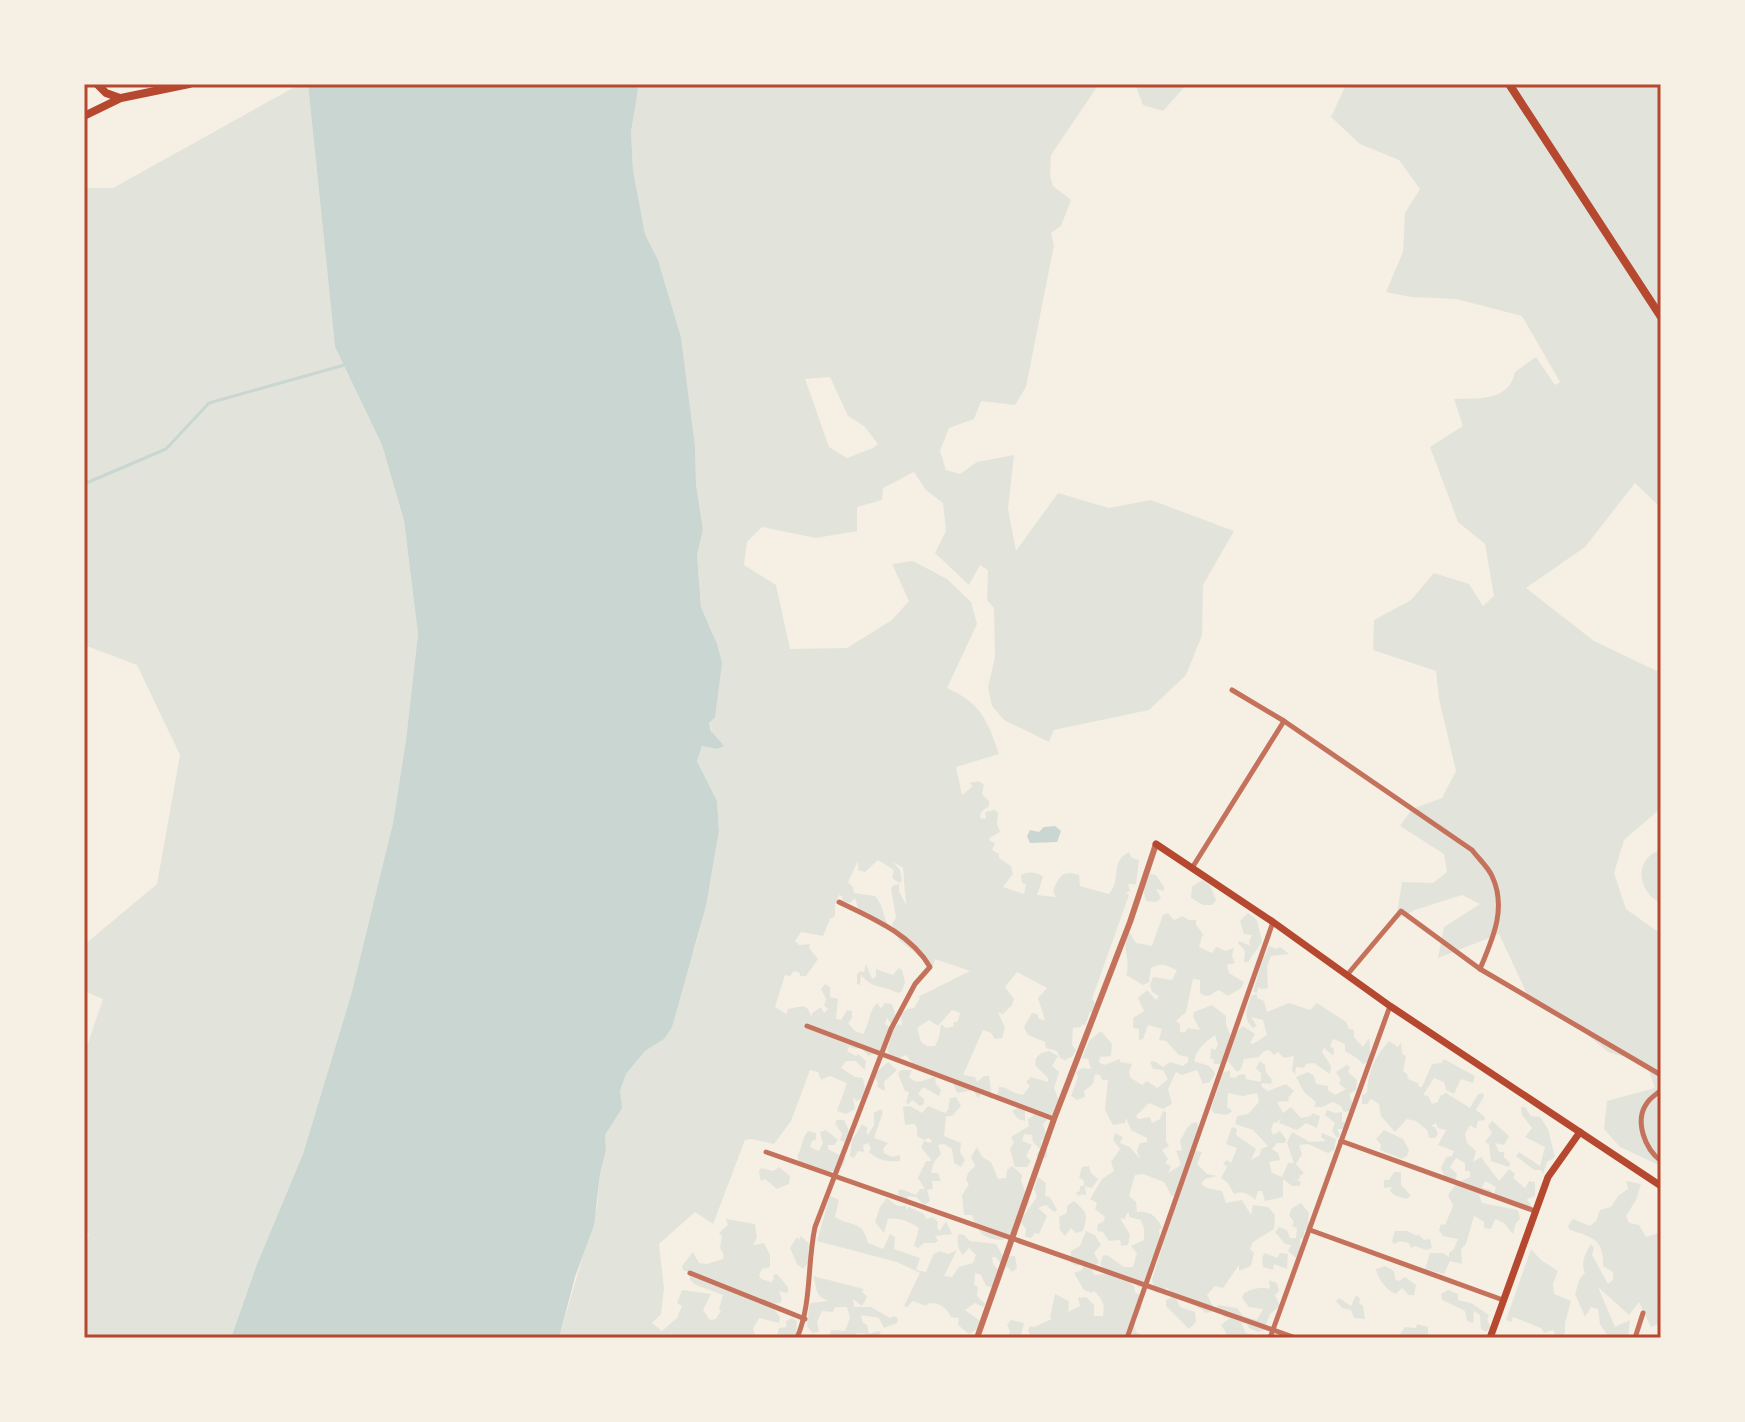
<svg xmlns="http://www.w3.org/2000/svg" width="1745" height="1422" viewBox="0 0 1745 1422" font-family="Bitter,serif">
<rect width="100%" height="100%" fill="#f6efe4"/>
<g fill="#e2e4dc" fill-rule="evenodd">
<path d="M300,84h8l27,263 47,98 22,77 14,112 -12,106 -13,83 -42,172 -48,159 -46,110 -26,74h-147v-88l5,-16 -5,-4v-175l19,-56 -19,-8v-46l73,-61 23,-129 -43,-90 -53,-20v-457h29z"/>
<path d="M636,84h463l-48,71 -1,20 3,11 18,14 -10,26 -10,7 3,12 -28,142 -11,18 -34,-4 -7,18 -25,9 -9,23 6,19 14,4 17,-12 37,-7 -6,54 8,42 42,-58 51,15 42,-8 83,31 -31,54 -1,50 -16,40 -37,35 -95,20 -5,12 -45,-22 -12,-14 -4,-19 7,-30 -1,-49 -7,-8 1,-30 -8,-5 -11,20 -34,-32 11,-22 -3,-28 -17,-13 -12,-18 -31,16 -1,12 -25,7v24l-41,7 -54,-11 -15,15 -3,23 32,20 14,64 57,-1 45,-28 17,-19 -17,-37 21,-3 34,18 24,23 6,22 -30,64c35,16 40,32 52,66l-43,13 6,28 11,-9 -4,-3 10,-2 5,4 -2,9 7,7v5l-8,6 -1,6 6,1 -1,-7 10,-2 3,3 -1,11 3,8 -11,6 1,3 5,2 -3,7 7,4v4l12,8 2,8 -10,13 21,7 2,-10 -4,-1 -1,-8c6,-4 17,-3 22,2l-6,18 19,2 -3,-6c6,-16 10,-21 26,-16l1,11 29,8c13,-14 0,-32 20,-42l3,6 7,2 -3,24h-8l2,7 -4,2 3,2 -37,104 6,7 -4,1 -2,6 -2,-2 -5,15 -3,-2 -1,3 -8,1 -1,17 4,5 -4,7 -6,2 1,2 -7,-3 -3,-7 -11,-3 -1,-6 -17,-7 -4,-8 8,-14 5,1 2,5 6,1 -7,-22 9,-10 -30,-16 -12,15 9,12 -2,6 -9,9 -5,-2 7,16 -3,10 -7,1 -4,-6 -8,-3 -20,45 12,2 2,5 7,-6h5l3,23 -11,-5 -3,4 -5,-8 -16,3 -6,-15 -37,-13 -8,-10 -13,6 -6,-11 2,-7 -9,9 -12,4 -7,-9 -4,2 -8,-2 -2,4 9,5 2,-2 8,7 -1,9 -10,-9h-9l-5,7 14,9 8,1 2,11 6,4 -14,8 -4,-3 2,11 -9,5 -9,-3 10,-28 -17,-7 -9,4 -3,-8 -8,-2 -19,51 -17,23 -22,-5 -7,1 -32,84 -18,-12 -36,32 5,45 -3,25 -9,9 10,8 15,-13 5,-12 -5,-3 5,-13 29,4 -8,16 7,10 6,-1 5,-8 -2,-2 4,-14 -27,-10 -6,-5v-7l-7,-3 -1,-4 11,-14 6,11 8,1 16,-5 1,-4 -4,-7 2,-12 -3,-3 9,-8 -2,-6 29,5 2,13 -4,8 11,-2 6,12v12l-8,2 -3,6 2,4 10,3 3,-3 -1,-4 4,-1 11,13v6l-9,-2 3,8 -2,4 -10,1 10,13 -1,6 -20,-5 -6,11 2,6 -5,3 -6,-3 -1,3h-184l38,-131 3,-33 6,-24 -1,-15 16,-27 -1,-17 6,-17 19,-23 19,-12 31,-92 11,-41 13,-75 -2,-30 -20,-40 5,-15 15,3 -8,-27 4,-88 -12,-27 -4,-52 6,-25 -7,-46 -1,-38 -14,-109 -23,-77 -13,-26 -12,-64 -2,-38 7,-42zM830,377l18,39 16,10 14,18 -5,4 -26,10 -18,-11 -24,-68zM878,860l16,10 -2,8 7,5 3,-2 -2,-11 -7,-8 10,6 3,37 -7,-14v-7l-7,2 -1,4 5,27 -4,7 7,16 30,24 4,2 2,-7 35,12 -52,26 2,1 -6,10 -7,1 -6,5 1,12 -3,-2 -7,5 -7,-5 2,-6 4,6 6,-4 -5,-16 -7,-1 -4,5 -4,-5c-9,9 -7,20 -14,31l-8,-3 -7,-8 4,-5v-7l-5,-1 -6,10 -5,-1 2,-20 -8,-2v-10l-5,-3 -4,5 5,10 -2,6 4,4 -4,4 -3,-6 -9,6v4l-4,-8 -5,-3 -15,3 -2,5 -11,-7 10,-32 5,1 4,-5 6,2v3h6l12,-17 -9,-11 1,-4 -11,1 -4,-4 6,-9 22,4 7,-17 5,-3v-12l4,-9 3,1 1,6 7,1 5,-5 4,13 24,17 6,-2c-7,-10 -4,-18 -14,-30l-21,-3 -1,-6 -5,-5 10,-21v9l7,2zM952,1010l8,3 -2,8 -5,2 1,3 -8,2 -5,-4 -2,13 -4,9h-8l-6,-4 -4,-14 12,-8 9,6z"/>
<path d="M1135,84h52l-24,27 -20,-6z"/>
<path d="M1349,84h312v424l-26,-25 -50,64 -59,41 68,53 67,32v135l-37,32 -10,33 12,36 35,25v232l-41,-19 -16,-18 3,-28 48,-13 -9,-25 -38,-11 -47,-39 -34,-19 -28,-60 -61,24 6,-31 36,-23 -18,-9 -47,15 -19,10 6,-38 31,1 14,-11 -3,-18 -44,-28 12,-17 30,-11 14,-27 -17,-72 -3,-28 -63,-21 1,-30 37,-20 23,-27 35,11 14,22 11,-10 -9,-52 -27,-22 -28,-75 33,-21 -9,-27c24,-1 55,3 61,-27l21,-15 19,28 5,-3 -38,-66 -66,-17 -45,-2 -25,-5 17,-40 2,-39 15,-24 -21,-29 -39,-16 -29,-27 14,-30z"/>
<path d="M1661,850v53c-24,-11 -28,-45 0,-53z"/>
<path d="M1150,874l6,1 8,12v4l-8,-2 5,9 -5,4 -10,-1 -3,-12z"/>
<path d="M1202,880l8,5 6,15 -4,5h-9l-12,-7 1,-11z"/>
<path d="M1168,913l6,7 8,-4 7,4h7v5l7,9 -4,13 13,6 4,-6 10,4 8,-3 -2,8 3,7 -8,2 2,8 15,9 -3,6 -13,8 -9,-6c-9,4 -10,9 -19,3v-13l-7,-1 -7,33 -10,9 4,3v7l4,2 4,-5 12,2 -7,-14 1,-4 18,-7 14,11v9l5,11 12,-10 12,8 -5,9 3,1 14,-9 -4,-15 -12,-3 6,9 -4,2c-11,-10 -6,-18 -2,-32l6,-2v4l7,3 3,11 22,-9 21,7 7,-7 29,19 3,7 5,1v7l9,10 6,-9 2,23 -8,3 -5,-5 -13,-8v-7l-12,-5 -3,7 4,3v5l-2,1 -8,-7 -2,4 9,14 -1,8 -16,-11 -8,1 -2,4 -8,-1 -1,8 -3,-5 2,-14 -10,2 -6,-6 -4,3 -5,-5 -5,1 -5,6 -15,2 -3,10 -4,3 -11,-13 -4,5h-8l-1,-5h-3l1,-11 4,2 3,-5 -3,-10c-10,7 -18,14 -21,26 11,5 15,1 21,13l-5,8 -7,2 -6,-14 -15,5 -6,-3 -8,17 4,15 -9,5 -14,-6 -13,13 2,3 12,-2 2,6 8,-4 3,-8 3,1v29l3,5 -7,4 6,9 -3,4 6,3 -3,7 13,-8 -5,-14 6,-1 -2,-9 8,-15 2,1v-3l7,-2 2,8 -6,20 9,2 -5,12 10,10 10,2 -12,3 -4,5 6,4 15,3 4,12 16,-3 9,15 2,-10 15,2 7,8 -1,14 -21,13 -3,7 4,4 -3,13 -12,5v-6l-16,23 -8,-2 -8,9 6,11 -2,6 -5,1c-12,-11 -28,-13 -39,-25l-11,5 -4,-13 25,-82 -6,-3 -7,-13 -21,-8 -8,1 -6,21 7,6 1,10c12,-2 21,5 25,16l-3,2c3,18 -1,16 -8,30 -4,9 -1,18 -2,27h-11l-2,-5 -8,-1 6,5 1,7 4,1v7l3,6c-5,10 -9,14 -6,25l12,6h-17v-10l-4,10h-95l-4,-7 2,-5 4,1 18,-8 -2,-1 5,-24 14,7 -1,11 12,-6 -2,-8 8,-1 8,8v11h9c2,-12 0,-16 -9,-25l-2,2 -8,-3 -10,-17 8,-3 2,-6 -8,2 -6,-4 1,-11 9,-5 6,-15 9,4 6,10 -7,8 5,9 -7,7 2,6 14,-1 -8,-10 3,-8 4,-1 17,12h9l4,-14 -6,-7 13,-6v-11l-3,-9 -12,-3v-4h-2l-2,6 -5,-1 10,17 -2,10 -7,1 -1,-6 -11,1 -6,-9 -6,-1 1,-7 5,-2 2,-5 -10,-8 2,-6 -7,-4 12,-20 12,-8 -3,-9 9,-13 -7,-9 2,-7 8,4 -3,6 10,4 10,12 -3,-8 3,-8 7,-1v-4l-16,-8 -5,-12 -1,5 -12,2 -8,-15 3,-30h-6l-2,-5 -5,-1 -2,10 -9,7 1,6 -8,3 -6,-4 7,-19 -2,-5 6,-4 9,1 -3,-10 -6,-1 7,-17 12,-10 11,13 -1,12 -11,1 -1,5 5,3 16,-6v3l12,2 -3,8 2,6 11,7 5,-4 10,7 11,-9 -5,-9 -10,-1 -3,-7 4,-1 9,6 7,-5 13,4 5,-4v-5l-9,-2 -13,-14 -7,-1 3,-11 -14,-4 -5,14 -4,1v-11l-6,-1v-10l11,-7 -6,-13 9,-8 9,10 3,-4 -7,-4 -2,-7 3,-8 19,3 5,-10c-9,-3 -14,-9 -26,-2l-2,14 -6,3 -17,-10c5,-12 -4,-28 1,-41l3,-1 6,10 16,3 11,-31z"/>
<path d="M1248,913l9,7 5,22 -14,20h-4l1,-11 -7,-8 1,-2 12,5 -2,-4 3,-7 -8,-1 -4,-13z"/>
<path d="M1269,946l7,3 4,-2 9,7 -18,2 -4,11 1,21 -7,1 -3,-2 -1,6 -4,-1 9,-30z"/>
<path d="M866,964l6,15 4,-2v-8l17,6 6,-7 3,2 3,12 -3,9 -4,2c-18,-9 -24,-3 -37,-18l-1,10 -3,-1v-10l3,-3 4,1z"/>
<path d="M1389,1041l9,6 3,-5 1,12 4,2 -3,15 4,3 1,5 10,4 1,4h3l10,-23 9,-1 3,-4 31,17 -2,7 -12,-4 -7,15 -8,-4 -2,-8 -10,-4 -11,17 5,1 4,8 6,-2 2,-6 6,-3 24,15 8,-14 5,-1 1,3 -8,14 8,6 1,4 -7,1 -2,8 -6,-4 -5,9 2,9 9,8 -3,11 8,-5 18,24 10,-12 6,5 -2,4 12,10 4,-7 6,1v14l-8,3 5,8 -6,3 -32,-16 2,-7 -11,-6 -3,7 9,2 1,7 -13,-2 3,8c13,2 23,5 36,7l2,9 -4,4 -3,11 -9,-11 -9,-4 -4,10 -7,-1v-6l-10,-6 -8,28 -5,5 1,15 -12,-3 -6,13 -19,-5 5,-16h13l6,4v-4l5,-4 4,-10 -15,-3 -4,-6 2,-6 4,1 8,-19 -5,-11 10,-13 12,-5v-6h-5v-8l-9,-5 -6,9 7,7 -2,8 -9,-3 -5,-11 5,-11 6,-1 2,-5 -16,-6 8,-15 -8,-2 -2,-5 -5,3 4,1 3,7 -3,4h-6l-2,-8 -11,-9 -9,-2 -12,13 -14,-16 -2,-12 -8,-5 -4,5h-5v-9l5,-2c1,-22 8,-37 22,-52z"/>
<path d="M1049,1051l9,5 -6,10 7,6 -5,16 7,18 -18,18 4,14 -6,2v6l6,2v9l-3,2 -8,-3 4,-7 -7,-7 -1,-7 -8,-1 -2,7 10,4 -6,11 5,5 -4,6h-12l-5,-18 4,-7 -3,-5 18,-11 -1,-7 6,-4 2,-6 -4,2 -7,-5v15l-7,-2 -6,-8 5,-3v-3l-20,-9 2,-9c8,-1 14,7 24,8l7,-9 -4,-4 5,-5 17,5v-4l-13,-13 1,-7 5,-5z"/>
<path d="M1260,1061l5,4 1,7 6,8 -1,4 -9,-1 -1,3 7,5 18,-7 8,7 -6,7 1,3 -12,1 6,11 8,-6 10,11 10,-2 1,-3 8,3 -3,12 -11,-5 -9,7 -18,-7 2,-6 -4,6 -3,-1 -3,7 2,6 7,-4 6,8 -1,4h-8l-5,6 6,4 2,7 -11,2 3,11 10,4 6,-14h6l-7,-20 5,-11 18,10 16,-1 -5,-4 1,-4 14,6 -2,11 -6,3 -20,-9 -9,1 3,9 -6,10 8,9 -4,3 -1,-3 1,6h-3l4,4 -1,3h-8l-9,-7v18l-18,4 -3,-10h-4l-3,9c-5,-6 -14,-10 -21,-6l-6,-11 -7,-5 6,-11 -4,-4 4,-3 4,3 6,-15 -11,-4 6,-17 5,2 -1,6 20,14 -5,11 9,-5 1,-6 7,-3 -15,-16 -18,-6 2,-8 11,-2 11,-12 -2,-9 -14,3 -15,-3 -1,14 5,4 -5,4 -13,-2 -3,-4 12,-36 7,-3v7l6,1 2,-3 7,-1 1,5 15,3v-9l-5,-5z"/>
<path d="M888,1062l9,8 -13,12 1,9 -8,-4 1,-4 -5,-8z"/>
<path d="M1347,1065l3,2 -2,5 9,8 -1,10 -7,4 6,16 -11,2 -3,-6 -8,-4 -11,5h-8l2,-5 -12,-10 -8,-15 12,-5 6,4 2,8 12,2v4l7,5 11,-6 -7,-5 2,-4 -5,-8z"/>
<path d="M901,1070h11l-3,7c9,9 16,2 26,0l1,7 5,6 -2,6 -16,-9 -5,7 6,5v5l-4,2 -8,-6 -3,4 -3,-1 3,-11 -4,-1 -7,-17z"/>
<path d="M956,1097l5,9 -9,10h-6l-2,20 17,7 -1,9 5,8 -4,7 -7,-4 -2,-14 -8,-5 -6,1 3,9 -7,8 -3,11h7l3,8h-9l1,8 -6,1 3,11 -6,4 -8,-8 -8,-1 -1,5 -8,-3 -1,-7 3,-2 15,6 4,-6h5l-7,-11 8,-17h6l-11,-14 3,-6 7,2 1,-2 -3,-3 -5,2 -7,-4v-9l-3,-3 -9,1 -2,-18 7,-1 12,7 6,-7 17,7 3,-3 2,-12z"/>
<path d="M1521,1107h4l6,9 9,1 8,12 7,28 -8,5 -4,12 -2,-4h-7l-18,-14 3,-4 21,14 5,-19 -20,-10 7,-9 -10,-13z"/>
<path d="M881,1109l2,3 -9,26 14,5 -5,6 1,4 8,4 8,-2v6c-12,1 -21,0 -31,-9l2,-4 -3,-5 -5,2 1,7 -6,-1 -4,7 -4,-2 2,-16 -3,4 -9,-4 2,-6 -7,-11 2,-3h7l9,19 9,-15 6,4 -2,4 2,3 6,-10v-12z"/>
<path d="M1327,1110l8,3 7,-1v10l7,1v6h-12l3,6 -3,3 -5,-7 3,-8 -10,-8z"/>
<path d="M1492,1121l17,15 -5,9 -9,-2 4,9h5v5l6,6 -1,4 -18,-6 -2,-17 -4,-2 7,-9 -4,-7z"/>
<path d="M826,1130l12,10 -4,5h-6v4l17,9c0,16 -17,13 -30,14l1,-5 -6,-2 -8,3 -5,-12c6,-9 4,-17 11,-25l8,2v7l-4,1 -2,6 9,4 4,-8 -3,-11z"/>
<path d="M1384,1130l19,9 6,11 -2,6 -5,3 -22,-9 1,-5 -5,-6z"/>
<path d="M977,1147l5,10 9,5 7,17 8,-1 1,-8 5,-4 10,9 -1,5 8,23 -9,12 -1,11 -16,14c-19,0 -26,-8 -31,-25h-8l-2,-20 7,-11 -3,-4 2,-7 7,-7 -4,-9z"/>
<path d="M1089,1166l2,7 7,6 -6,9 -7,-2 1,9 -5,-1 -1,2 -5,-3 5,-2v-5h4v-5l-5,-4 3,-10z"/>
<path d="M779,1167l11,9 -1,8 -12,5 -12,-10 -4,2 -2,-9 2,-4 12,3z"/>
<path d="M1394,1172h7v13l10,11 -5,3 -12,-4 -4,-4 2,-4 -8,1v-8h5z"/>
<path d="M1038,1177l8,6 -1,13 5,1 7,13 -3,2 -8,-7 -8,3 9,8 -8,18 -4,-1 -4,5 -6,-1 1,-8 -6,-8 17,-24 -3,-8z"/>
<path d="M1626,1181l15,3 -5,16 -10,16 3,7 10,2 7,12 15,-5c0,20 0,40 -3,61 -1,10 3,22 3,33l-2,-2 -8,3 -12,-25 -10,13 -31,-28 17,40 15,-7 -2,18h-19l-9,-14 -2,-15 -7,-2 -6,10 -10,-23 5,-16 5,-5c-5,-10 1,-21 6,-29l3,4 -2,7 16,29 5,-4v-8l-10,-6c1,-26 -10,-29 -33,-36l-2,-4 5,-7 17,7 6,-5 4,-11 11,-3 7,-11 10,-7z"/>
<path d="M830,1196l9,4 -4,17c18,11 27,2 33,26l15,6 7,-15 5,3 -1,12 26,9 -4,12 10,2 7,-17 6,-4 9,3 9,-4 -13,26 8,1 7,-10 14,-4 3,-8 -7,-7 -6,7c-5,-5 -7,-14 -4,-21l5,1 6,6 26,3 9,16 3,-4h7l2,12 -5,4 -4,-5 -4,1 -8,-11h-4l1,7 10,11 -5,13 -12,-2 -5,-11 -6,-2 -1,12 4,2 -1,9 8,8 -2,3 -8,-4 -10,7 15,11 1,6 -12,7 -11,-9 1,-7 -8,-1c-5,-10 -11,-14 -22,-14l-3,3 -13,-5 -6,6 -3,-1 16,-33 -23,-11 -80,-21z"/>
<path d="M887,1198l10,8h9v4l3,-3 15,7 2,5 7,-2 5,5 -1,6 3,3 6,-10 6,13 -17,2 3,5 -4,2h-10l-6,5 -4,-2 5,-18c-8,-5 -19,-11 -31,-9l-4,14 -9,-11 5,-15z"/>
<path d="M1074,1201c12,11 15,12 9,30l-7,2 -5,-5 -6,8 -5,-6 -1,-13 8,-4v-7z"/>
<path d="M1301,1203l8,10 -1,9 3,5 -7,4v7l-4,1v17l-4,2 -8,-7 3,-6 -6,-1 -10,-12 4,-5 8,3 3,8h6l1,-10 -5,-2 2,-4 -5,-7 3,-7z"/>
<path d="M1395,1231h12l10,5 1,-2 6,6 6,-1 2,9 -6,2 -11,-4 -4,2 -2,-5 -9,-2 -6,3 -2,-3z"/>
<path d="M801,1236l8,8 -1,19 -5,6 -6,-5 -7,-16 7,-11 2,3z"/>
<path d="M1531,1249l10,11 17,11 -5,13 1,10 17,7 -6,22v10l-5,5h-3l-4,-8 -9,3 -3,-5 -28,-11 -2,5 -5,-2z"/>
<path d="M1265,1253l12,5 3,-5 8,1 -1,15 -13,-5 -1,6 -10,-3 -1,-10z"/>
<path d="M1385,1266l9,5 1,8 4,2 6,-4 11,8 -2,10h-5l-7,-7 -6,6c-9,-3 -19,-16 -20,-25z"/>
<path d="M813,1276l51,13 -2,2 5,6 -5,9 -9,-7 1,8h17l19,11 4,-2 4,3 -1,4 -13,5 -5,-10 -18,-3 2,8 4,2 2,9 9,-3 3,1 -2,6h-13l1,-4 -10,-1 -4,5h-24l2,-8 14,1 5,-13 -3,-11h-12l-2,5 -11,-1 -5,11 2,10 -7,1 -5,-7 2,-20 2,-3 17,-2c-15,-7 -10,-12 -15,-25z"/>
<path d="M1269,1280l8,3 2,8 -4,4 5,11 -10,8 -6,16 -6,2 -9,-4 -2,-4 -6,-1 5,10 8,2 -1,3 -10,-3 -3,3 -12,-2 -7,-11 9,-7 -6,-1 -8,-9 2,-3 19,3 6,8 14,4 6,-11 -14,-2 -7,-9 2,-5c8,-4 17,-7 26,-4z"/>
<path d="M1448,1290l10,4v6l13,3 18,12 -2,5 4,7 -5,5 -5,-3 -1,-14 -6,-4 -1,12 -6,-2 -2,-10 -23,-11 -1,-6z"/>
<path d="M1356,1295l4,4 -1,4 4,3 2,13 -11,-1 -3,-8 -9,-2 -6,-7 3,-3 12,8z"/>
<path d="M1172,1297l4,1 4,9 15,5 1,10 -7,7 -23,-23v-6z"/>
<path d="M792,1318l5,3 -1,17h-20l3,-10 7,-1v-6z"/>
<path d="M1011,1320l13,3 -3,11 7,4h-21l3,-7 -3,-6z"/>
<path d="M1417,1324l11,3v11h-26l-2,-4 5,-7 11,1z"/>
</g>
<g fill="#c9d6d2">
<path d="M308,84h328l2,6 -7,42 2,38 12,64 13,26 23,77 14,109 1,38 7,46 -6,25 4,52 16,37 5,19 -7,54 -6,6 2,8 13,15 -7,3 -15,-3 -5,15 20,40 2,30 -13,75 -34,121 -8,12 -19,12 -19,23 -6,17 2,17 -17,27 1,15 -6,24 -6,51 -19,52 -16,61h-328l26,-74 46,-110 48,-159 42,-172 13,-83 12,-106 -14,-113 -22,-76 -47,-98z"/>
<path d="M1055,826l6,5 -4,11 -27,1 -3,-7 3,-6 9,2 5,-5z"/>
</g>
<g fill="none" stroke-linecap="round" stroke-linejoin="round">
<path stroke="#c9d6d2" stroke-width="3" d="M84,484l82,-35 43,-46 139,-39"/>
<g stroke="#c5725c" stroke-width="5">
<path d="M1232,690l52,31 188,129c6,8 16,17 20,26 15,32 1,62 -12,93"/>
<path d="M1192,868l92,-147"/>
<path d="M1347,975l54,-64 79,58 181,106"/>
<path d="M807,1026l247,93"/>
<path d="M1661,1090c-4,4 -11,8 -14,13 -13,18 -2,46 14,58"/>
<path d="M1341,1141l194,70"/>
<path d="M766,1152l530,186"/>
<path d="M1310,1230l193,70"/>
<path d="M690,1273l115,46"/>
<path d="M797,1338c15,-35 10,-74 18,-111l76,-198 24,-45 15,-17c-19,-33 -58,-49 -91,-65"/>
<path d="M1127,1338l146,-416"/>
<path d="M1270,1338l120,-332"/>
<path d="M1635,1338l8,-25"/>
</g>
<path stroke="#c5725c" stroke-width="6" d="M977,1338l77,-219 76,-197 26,-78"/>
<g stroke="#b5482f" stroke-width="7">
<path d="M1156,844l117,78 117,84 271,180"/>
<path d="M1490,1338l58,-161 32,-45"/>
</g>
<g stroke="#b5482f" stroke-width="8">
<path d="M97,84l9,9 14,5"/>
<path d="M1509,84l152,233"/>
<path d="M84,116l37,-18 68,-14"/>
</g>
</g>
<rect width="1745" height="1422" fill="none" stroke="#f6efe4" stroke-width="172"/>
<rect x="86" y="86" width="1573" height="1250" fill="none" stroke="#b5482f" stroke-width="3"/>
</svg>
